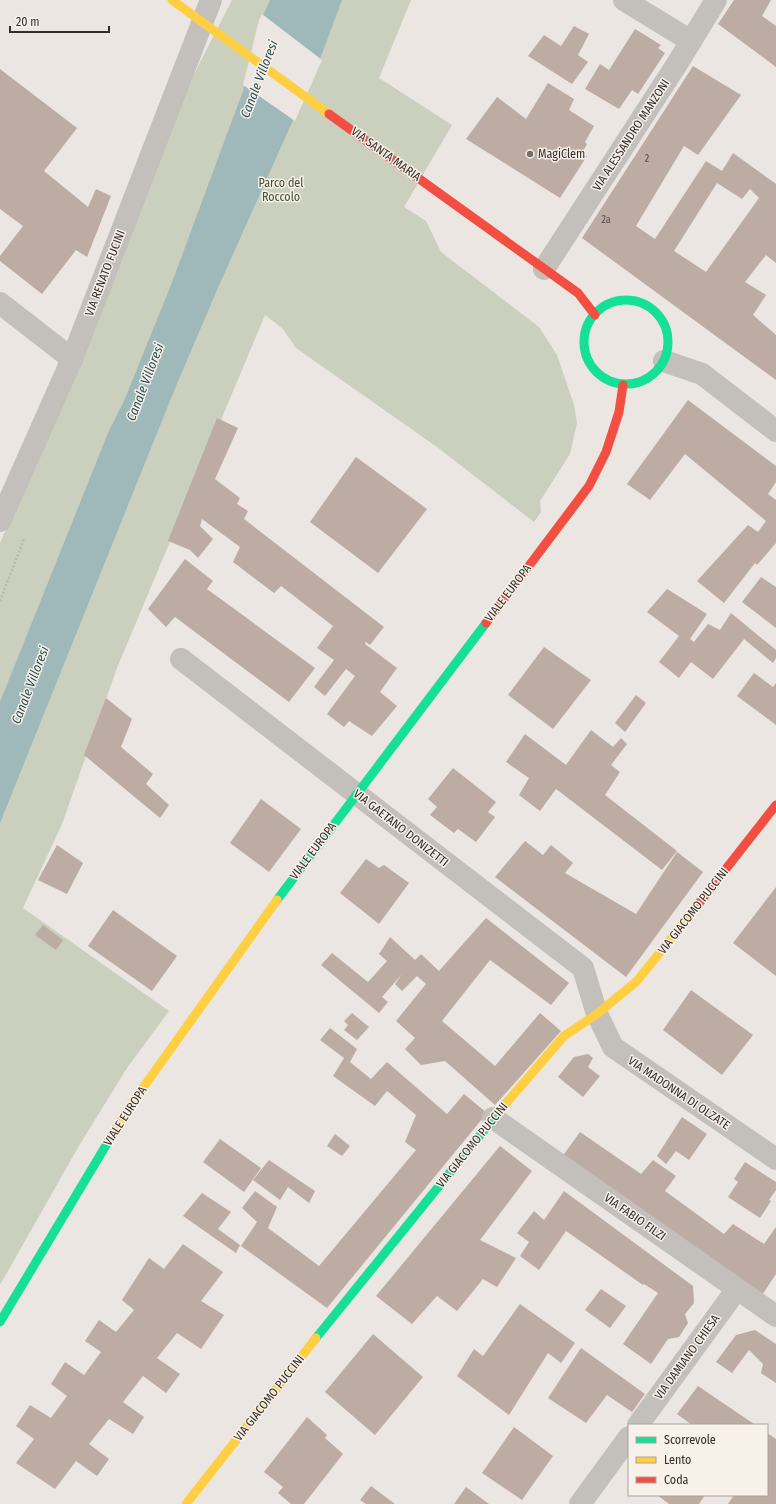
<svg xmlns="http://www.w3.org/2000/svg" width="776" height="1504" viewBox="0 0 776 1504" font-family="'Fira Sans Condensed',sans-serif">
<rect width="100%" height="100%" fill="#ebe6e1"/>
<path fill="#cbcfbd" d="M232,0h179l-32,78 73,47 -48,82 22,14 15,31 98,75 18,28 17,50 3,18 -7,31 -30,47 1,11 -7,10 -97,-75 -141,-99 -13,-19 -18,-14 -148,353 -55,156 -39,84 146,103 -42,57 -47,76 -80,141v-742l107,-250 86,-217z"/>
<path fill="#9fb8b9" d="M270,0h72l-23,62 -102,228 -41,96 -176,437v-121l108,-269 16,-32 47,-116 72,-194 18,-71z"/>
<path fill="#ebe6e1" d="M262,14l60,46 -27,61 -52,-36 16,-65z"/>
<g fill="#bcaca4" fill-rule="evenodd">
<path d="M734,0h37l-9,16 14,10v41l-58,-43z"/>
<path d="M574,26l15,8 -11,21 10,7 -16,22 -44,-28 16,-21 17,11z"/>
<path d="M635,29l26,16 -3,3 7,5 -27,41 -6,-4 -13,19 -34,-20 15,-25 9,6z"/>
<path d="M693,66l48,29 -43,60 -14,-9 -48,80 19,13 51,-78 16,10 11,-18 43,31v79l-10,-8 -21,27 21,13 -13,20 23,20v45l-194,-142zM717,183l25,16 8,-10 9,9 -53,74 -32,-21z"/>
<path d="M0,69l77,59 -33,43 44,36 8,-18 15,7 -24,61 -11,-7 -34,44 -42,-33v-5l23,-30 -23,-17z"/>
<path d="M548,83l26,16 -5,11 25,16 -9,16 2,2 -5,9 5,3 -27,42 -94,-59 31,-42 29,22z"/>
<path d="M688,400l88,66v16l-8,12 8,6v43l-19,22 -2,-2 -31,40 -27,-22 51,-56 10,7 8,-11 -81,-67 -35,46 -23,-16z"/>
<path d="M217,418l21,10 -23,51 25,19 -3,6 11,7 -4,8 140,108 -14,18 -4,-3 -1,2 32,24 -17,24 17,14 -25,30 -23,-15 -5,6 -17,-13 28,-38 -9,-7 -21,27 -11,-9 20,-27 -17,-12 16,-22 -52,-40 -7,7 -41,-31 7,-15 -38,-28 -2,7 13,13 -15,19 -8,-8 -22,-9z"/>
<path d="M356,457l71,52 -49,64 -68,-51z"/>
<path d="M185,559l28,22 -6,8 108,79 -26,34 -114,-85 -9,10 -18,-18z"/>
<path d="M761,577l15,10v41l-34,-26z"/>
<path d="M667,589l40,25 -17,25 4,3 14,-18 12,6 11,-17 45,37v8l-3,5 -29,-24 -31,40 -22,-17 -12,16 -20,-16 20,-26 -32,-24z"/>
<path d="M544,647l47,33 -38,49 -45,-34z"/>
<path d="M754,673l19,14 3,-4v42l-39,-29z"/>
<path d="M636,695l10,8 -21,29 -10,-9z"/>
<path d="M106,698l26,21 -11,28 32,27 -7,10 23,21 -9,13 -76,-63z"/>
<path d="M591,730l22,17 8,-9 6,6 -16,21 9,7 -15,23 72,56 -15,19 -106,-81 -16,22 -21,-16 10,-17 -23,-16 19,-28 41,31z"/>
<path d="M453,768l43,34 -8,10 7,5 -19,25 -18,-13 -4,4 -24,-18 7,-8 -9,-8z"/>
<path d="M261,799l40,30 -32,43 -39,-29z"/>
<path d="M525,841l18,14 8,-10 22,18 -8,10 71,41 41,-62 26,20 -77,105 -131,-100z"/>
<path d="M57,845l26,18 -16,31 -29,-14z"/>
<path d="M366,859l13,9 5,-3 25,18 -30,41 -39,-31z"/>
<path d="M776,887v89l-43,-33z"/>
<path d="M113,910l64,46 -25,35 -64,-45z"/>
<path d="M486,918l83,65 -18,22 -61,-45 -48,61 53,45 45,-53 21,18 -66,74 -50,-44 -24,4 -16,-16 10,-11 -19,-17 30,-37 -9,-8 -15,15 -7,-7 7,-10 -20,23 6,5 -9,11 -58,-48 11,-12 36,29 19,-21 -8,-7 11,-17 25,23 6,-6 18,17z"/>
<path d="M43,925l20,15 -7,10 -21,-15z"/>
<path d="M691,990l62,45 -31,40 -59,-45z"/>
<path d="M352,1013l17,14 -12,13 -13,-10 4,-5 -4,-4z"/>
<path d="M330,1028l27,21 -7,13 21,17 16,-17 60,52 17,-20 23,19 -160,195 -86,-62 16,-24 -15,-14 13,-17 22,16 -9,21 51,38 97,-116 -11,-8 11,-27 -29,-24 -12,15 -42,-30 11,-18 -24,-18z"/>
<path d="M588,1054l5,4 -5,9 12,9 -17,21 -25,-20 16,-20z"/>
<path d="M682,1117l25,17 -18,26 -13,-9 -10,13 -9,-8z"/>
<path d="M580,1132l61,42 12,-14 23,16 -11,15 59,43 9,-10 31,20 12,-17v47l-16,24 -198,-141z"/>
<path d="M335,1134l15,12 -8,10 -15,-10z"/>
<path d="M220,1139l41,29 -17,24 -41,-30z"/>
<path d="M500,1146l32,25 -52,69 36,18 -19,29 -14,-8 -26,32 -20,-15 -25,28 -36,-28z"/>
<path d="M269,1160l46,31 -6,12 -21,-16 -8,13 -27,-20z"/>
<path d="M745,1162l31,20v8l-7,10 2,1 -11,17 -32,-21 10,-15 -4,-3z"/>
<path d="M564,1191l129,95 1,17 -9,11 3,9 -9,14 -11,2 -17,25 -28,-20 35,-51 -14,-9 -1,1 -77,-54 -27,39 -19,-14 9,-14 -12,-9 17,-22 10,9z"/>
<path d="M202,1193l29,19 -13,17 22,16 -4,8 -53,-37z"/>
<path d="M183,1244l40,28 -22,29 23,14 -23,34 -24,-16 -20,25 23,16 -14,19 -23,-17 -20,26 21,15 -11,17 -24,-15 -20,25 20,15 -12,17 -21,-15 -21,28 -39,-26 18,-24 -18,-13 14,-21 21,13 16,-22 -16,-12 14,-22 19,13 17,-23 -16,-11 14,-21 17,12 18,-22 -12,-10 27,-42 15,11z"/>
<path d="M601,1289l25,17 -16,22 -25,-18z"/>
<path d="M520,1304l55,39 -14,20 -13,-10 -39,62 -52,-39 17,-27 9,7z"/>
<path d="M755,1330l21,14v39l-15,-10 2,-9 -14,-14 -17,23 -16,-11 20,-27z"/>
<path d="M373,1334l50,43 -48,58 -50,-43z"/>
<path d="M581,1348l64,46 -13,18 -25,-17 -21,28 -38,-25z"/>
<path d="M698,1386l50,34 8,5h-64l-15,-11z"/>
<path d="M307,1417l20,18 -2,3 18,16 -39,50h-13l-13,-11 5,-6 -19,-15z"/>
<path d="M514,1427l39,29 -31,44 -40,-27z"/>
<path d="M767,1433l9,6v65h-48l6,-9h33z"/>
<path d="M371,1486l24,18h-29l-6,-4z"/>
<path d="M466,1487l23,17h-35z"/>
<path d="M657,1495h48l-6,9h-30z"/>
</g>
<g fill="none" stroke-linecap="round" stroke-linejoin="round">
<path stroke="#bcb7b3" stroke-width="2.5" stroke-dasharray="2 2" stroke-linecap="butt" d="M0,601l24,-62"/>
<g stroke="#c3bfba" stroke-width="22">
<path d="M624,0l67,41"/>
<path d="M544,269l133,-205 39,-64"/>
<path d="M0,303l72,56"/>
<path d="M664,361l38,13 74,57"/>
<path d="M0,521l72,-162 139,-359"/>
<path d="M181,659l402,309 14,46 16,33 163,112"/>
<path d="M493,1118l283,198"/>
<path d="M638,1425l99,-136"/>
<path d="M580,1504l49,-67"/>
</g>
<g stroke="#16e098" stroke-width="9">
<circle cx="626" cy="342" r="42"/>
<path d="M277,900l209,-277"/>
<path d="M0,1322l117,-195"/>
<path d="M316,1338l191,-236"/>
</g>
<g stroke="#ffcf43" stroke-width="9">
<path d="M172,0l157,114"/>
<path d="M507,1102l57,-66 33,-22 40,-33 63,-79"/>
<path d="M117,1127l13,-21 147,-206"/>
<path d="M186,1504l130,-166"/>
</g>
<g stroke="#f24e42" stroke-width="9">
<path d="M329,114l249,179 17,22"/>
<path d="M486,623l103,-137 17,-34 13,-40 4,-27"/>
<path d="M700,902l76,-97"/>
</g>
</g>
<circle fill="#746e69" stroke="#f7f1e9" stroke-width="1.5" cx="530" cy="154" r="4"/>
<g text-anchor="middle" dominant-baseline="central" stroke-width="3" stroke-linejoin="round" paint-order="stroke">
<g font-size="10" fill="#564d48">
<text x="647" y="159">2</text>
<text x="606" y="220">2a</text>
</g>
<g font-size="12" fill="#342d29" stroke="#f7f1e9">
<text transform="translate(631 135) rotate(-57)">VIA ALESSANDRO MANZONI</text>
<text transform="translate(386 154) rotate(36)">VIA SANTA MARIA</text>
<text transform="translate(105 273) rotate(-69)">VIA RENATO FUCINI</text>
<text transform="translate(508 593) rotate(-53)">VIALE EUROPA</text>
<text transform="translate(401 828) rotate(38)">VIA GAETANO DONIZETTI</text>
<text transform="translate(313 851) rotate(-53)">VIALE EUROPA</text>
<text transform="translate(693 911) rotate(-52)">VIA GIACOMO PUCCINI</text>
<text transform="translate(679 1093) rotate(34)">VIA MADONNA DI OLZATE</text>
<text transform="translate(125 1116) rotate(-57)">VIALE EUROPA</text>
<text transform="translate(472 1145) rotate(-51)">VIA GIACOMO PUCCINI</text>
<text transform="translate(635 1217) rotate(35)">VIA FABIO FILZI</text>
<text transform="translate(687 1357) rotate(-54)">VIA DAMIANO CHIESA</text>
<text transform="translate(269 1398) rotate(-52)">VIA GIACOMO PUCCINI</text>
</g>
<g font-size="12" fill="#342d29" stroke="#f7f1e9" text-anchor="start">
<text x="538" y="154">MagiClem</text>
</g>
<g font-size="12" fill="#424f30" stroke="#f7f1e9">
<text x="281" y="183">Parco del<tspan x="281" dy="14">Roccolo</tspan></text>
</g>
<g font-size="13" font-style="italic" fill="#244b50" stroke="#f7f1e9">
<text transform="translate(259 79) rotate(-69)">Canale Villoresi</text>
<text transform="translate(145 382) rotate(-69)">Canale Villoresi</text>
<text transform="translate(30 685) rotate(-69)">Canale Villoresi</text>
</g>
</g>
<rect x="628" y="1424" width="140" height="72" fill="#f7f1e9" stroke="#a9a39c"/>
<rect x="636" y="1437" width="20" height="6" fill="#16e098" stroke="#a9a39c"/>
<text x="664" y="1444" font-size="12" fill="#342d29">Scorrevole</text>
<rect x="636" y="1457" width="20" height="6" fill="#ffcf43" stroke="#a9a39c"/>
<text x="664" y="1464" font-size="12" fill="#342d29">Lento</text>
<rect x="636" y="1477" width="20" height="6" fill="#f24e42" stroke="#a9a39c"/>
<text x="664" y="1484" font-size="12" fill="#342d29">Coda</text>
<path d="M10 26v6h99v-6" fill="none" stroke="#342d29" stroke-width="2"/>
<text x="16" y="26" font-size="12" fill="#342d29" stroke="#f7f1e9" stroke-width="3" paint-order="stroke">20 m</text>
</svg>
